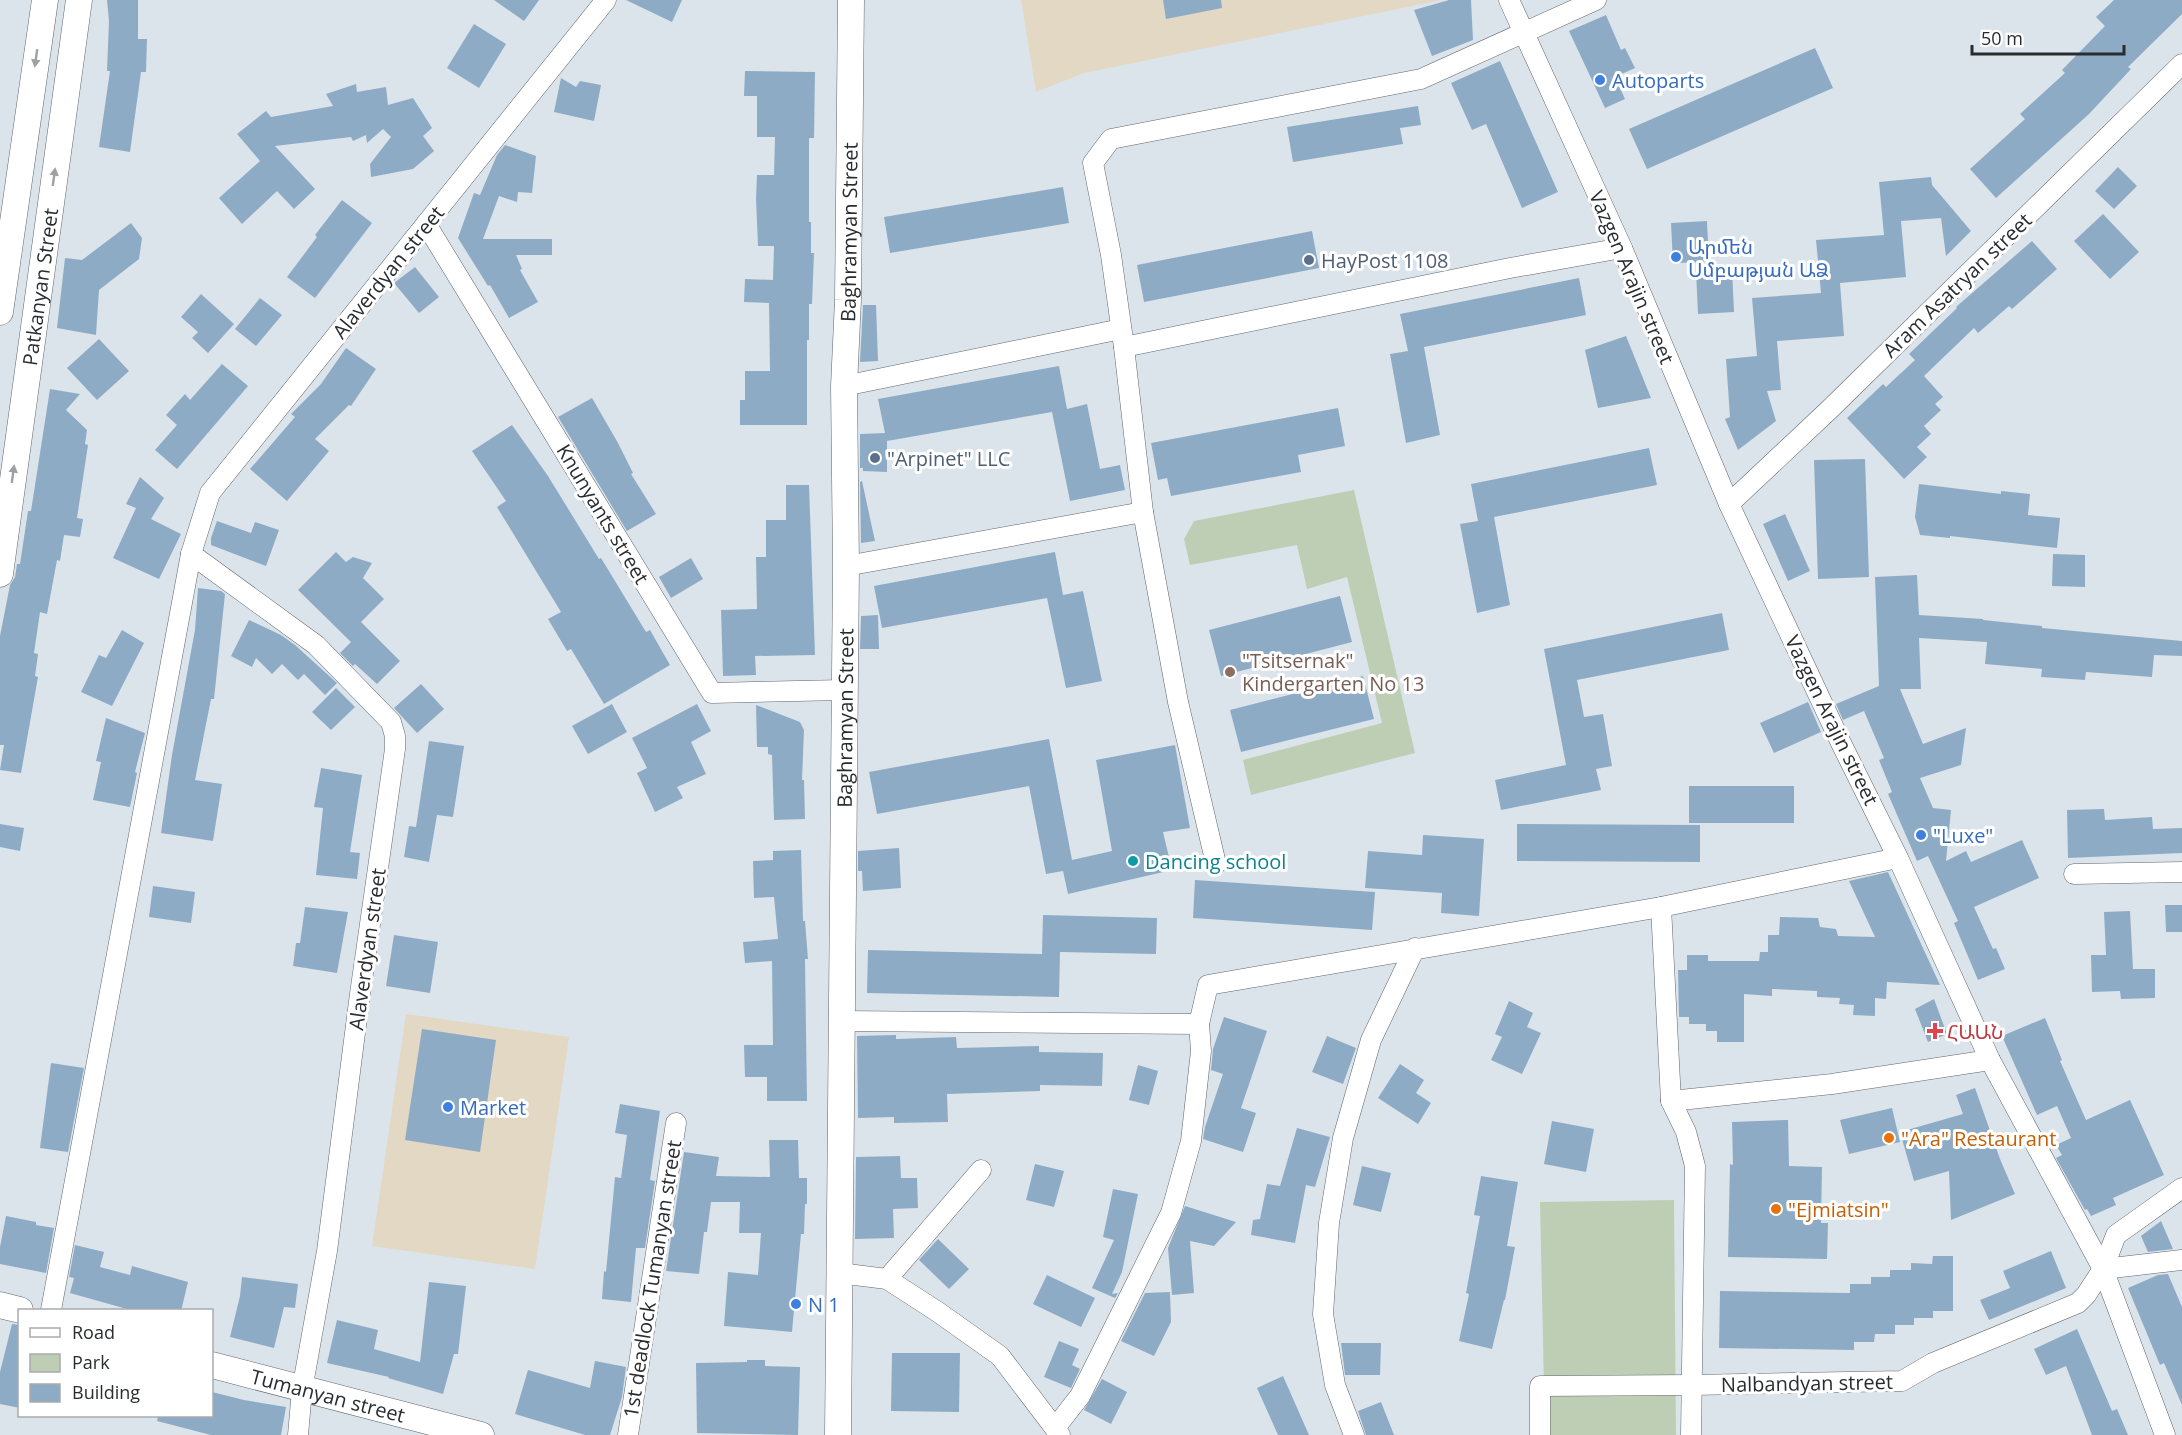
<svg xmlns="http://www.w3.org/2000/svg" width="2182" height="1435" viewBox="0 0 2182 1435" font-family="'Open Sans','Noto Sans Armenian',sans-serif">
<rect width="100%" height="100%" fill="#dce4eb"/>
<g fill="#e2d8c3">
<path d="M1021,0h421l-358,73 -48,19z"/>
<path d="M406,1014l163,23 -34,232 -163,-23z"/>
</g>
<g fill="#beceb5">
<path d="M1354,490l61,263 -164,42 -8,-35 139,-37 -35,-146 -40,12 -10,-44 -107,20 -6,-26 10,-18z"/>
<path d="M1674,1200l2,235h-131l-5,-233z"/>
</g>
<g fill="#8eabc6">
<path d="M107,0h31v39h9l-1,33h-5l-11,80 -31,-5 11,-76h-3l2,-50z"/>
<path d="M494,0h45l-15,21z"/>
<path d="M626,0h56l-10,22z"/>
<path d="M1163,0h58l1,8 -56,11z"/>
<path d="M1449,0h22l2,40 -41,16 -18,-46z"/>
<path d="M2114,0h68v14l-54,53 3,2 -42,45 -93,84 -26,-29 55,-50 -5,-5 45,-41 -3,-3 43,-44 -9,-9z"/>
<path d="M1606,15l15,35 4,-2 10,20 -20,9 10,22 -20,9 -36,-77z"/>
<path d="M474,24l32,20 -27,44 -32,-20z"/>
<path d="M1815,48l18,40 -186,81 -18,-40z"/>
<path d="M1500,61l58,131 -36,16 -36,-84 -14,6 -21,-47z"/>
<path d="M745,71l70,1 -1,66h-5v84h2v31h3l-2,51h-3v36h-2v85h-67v-25h5v-29h25l-1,-68 -25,-1 1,-23 28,1 1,-34h-16l-2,-47 1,-24h17l1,-38h-18v-41h-13z"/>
<path d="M561,78l15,9 4,-6 21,4 -7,36 -40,-9z"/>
<path d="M356,84l1,8 29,-5 2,18 25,-7 19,30 -9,8 11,15 -21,18 -42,8 -1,-13 21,-27 -8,-8 -16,14 -1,-8 -13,6 -2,-4 -76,9 40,43 -21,20 -17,-18 -35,33 -23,-26 41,-37 -23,-27 29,-23 5,6 62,-11 -7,-12z"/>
<path d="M1418,106l3,19 -21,3 3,16 -110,18 -6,-35z"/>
<path d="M505,145l31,11 -4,37 -14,-1 -1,10 -18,-6 -16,43h69v16h-36l6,14 -2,1 18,32 -29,16 -19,-33 -2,1 -30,-48 16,-45 6,2 17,-40z"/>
<path d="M2118,167l19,19 -23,23 -19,-18z"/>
<path d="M1931,177l1,8 39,46 -25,25 -5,-38 -40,3 5,56 -66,6 4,53 -67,5 4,49 -14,1 9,30 -38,29 -13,-31 5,-2 -4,-58 31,-3 -5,-58 69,-5 -5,-53 68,-5 -5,-53z"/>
<path d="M1063,187l6,36 -179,30 -6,-36z"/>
<path d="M342,200l30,23 -57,75 -28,-21 30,-40 -2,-2z"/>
<path d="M2103,214l36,38 -29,27 -36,-38z"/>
<path d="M1707,221l2,41 -36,1 -2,-40z"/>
<path d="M131,223l11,15 -3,21 -40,31 -3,45 -39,-7 8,-70 17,2z"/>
<path d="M1312,231l7,37 -175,34 -7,-37z"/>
<path d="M2032,241l25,28 -45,40 -3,-3 -31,27 -4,-5 -50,48 19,21 -8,7 6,6 -17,16 7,8 -14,13 10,10 -23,22 -57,-61 36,-34 3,3 29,-27 -6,-6 48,-46 -1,-1z"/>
<path d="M415,267l24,30 -20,16 -25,-30z"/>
<path d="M1732,269l2,43 -36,2 -2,-43z"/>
<path d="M1579,278l7,37 -162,32 16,88 -34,8 -16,-89 18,-3 -8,-37z"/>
<path d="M201,294l33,30 -26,29 -16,-15 6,-6 -17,-15z"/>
<path d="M260,298l22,17 -26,31 -21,-17z"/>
<path d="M863,305h13l2,56 -18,1z"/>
<path d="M1626,336l25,62 -53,10 -13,-58z"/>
<path d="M99,339l30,32 -32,29 -30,-32z"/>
<path d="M346,348l30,21 -25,37 -2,-1 -34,34 14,12 -42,50 -37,-32 45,-52 -4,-3 30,-30z"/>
<path d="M222,364l26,22 -71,83 -22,-19 22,-25 -11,-10 19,-21 5,6z"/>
<path d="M1059,366l8,43 20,-5 13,65 20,-4 5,25 -55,11 -18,-89 -165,29v31l-24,-1v-3h-3v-34l25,-1 -7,-34z"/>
<path d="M50,389l30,5 -14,16 21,20 -2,14 3,1 -11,73 6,1 -3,18 -16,-2 -4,26 -3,-1 -10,54 -7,-2 -6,41 4,1 -3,22 3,1 -17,96 -21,-3 4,-25h-4v-109l10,-51 5,-8 2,-13h3l8,-53h3z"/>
<path d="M592,398l26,45 15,30 -2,1 25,40 -29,17 -69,-114z"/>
<path d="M1338,408l7,38 -47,9 3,17 -130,24 -4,-18 -9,2 -7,-37z"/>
<path d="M512,425l36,51 51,83 2,-1 45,74 4,-2 20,35 -66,39 -33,-55 -4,2 -19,-32 13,-7 -64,-105 9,-6 -34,-50z"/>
<path d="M1649,448l8,37 -163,32 16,88 -33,8 -17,-89 18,-3 -7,-37z"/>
<path d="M1865,459l4,118 -51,2 -4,-119z"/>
<path d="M140,477l24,21 -13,21 30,15 -22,45 -46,-21 23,-50 -10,-4z"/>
<path d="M862,481l13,60 -14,2 -1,-61z"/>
<path d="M1919,484l82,10v-3l29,3 -2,21 32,3 -3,30 -107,-12v2l-30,-3 -5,-18z"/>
<path d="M786,485h23l6,170 -60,1 1,19 -33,1 -2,-66 36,-1 -1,-52h10v-37h20z"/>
<path d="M1785,514l25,57 -22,10 -25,-57z"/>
<path d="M217,521l34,12 4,-11 24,8 -13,36 -55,-21v-7z"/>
<path d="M336,552l10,10 7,-5 19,6 -9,15 21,21 -23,23 39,39 -23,23 -22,-20 -2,2 -13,-13 11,-11 -53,-52z"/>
<path d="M1055,552l8,43 20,-4 19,90 -36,7 -19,-90 -165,30 -8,-42z"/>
<path d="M2053,554l32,1v32l-33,-1z"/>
<path d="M691,558l12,21 -32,19 -12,-21z"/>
<path d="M1917,575l2,40 64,4v1l59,6v2l140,13v15l-28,-1 -2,22 -66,-5 -1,8 -44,-3 1,-8 -57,-5 2,-22 -68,-4 2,51h-21l23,55 43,-16 -5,37 -41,13 13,30 18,2 -5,51 20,-10 5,11 51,-22 17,38 -65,29 19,42 3,-1 9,21 -27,11 -24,-57 4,-2 -30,-65 -11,5 -29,-67 4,-2 -13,-32 5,-2 -20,-47 -21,9 -7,-16 43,-18 -4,-109z"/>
<path d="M198,588l23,3 4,3 -11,105h-3l-16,81 27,4 -9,57 -52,-8 11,-78 23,-125z"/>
<path d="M1340,596l12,46 -131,34 -12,-46z"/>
<path d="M1722,613l7,37 -152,30 7,37 19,-3 9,52 -16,3 5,21 -100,20 -6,-30 71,-15 -22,-116z"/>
<path d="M878,615l1,34h-19l1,-33z"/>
<path d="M249,620l32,15 14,10 42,38 -12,12 -21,-21 -6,6 -16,-16 -10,10 -16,-16 -4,9 -21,-11z"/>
<path d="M122,630l22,13 -32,63 -31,-14 18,-37 7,3z"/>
<path d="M1363,676l11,43 -133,33 -11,-42z"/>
<path d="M421,684l23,25 -27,24 -23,-25z"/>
<path d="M336,688l19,19 -24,23 -19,-18z"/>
<path d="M1808,702l13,30 -47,21 -14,-30z"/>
<path d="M612,704l15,28 -39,22 -16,-28z"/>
<path d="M697,704l14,27 -20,11 15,32 -29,13 6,11 -28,14 -18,-39 10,-5 -15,-30z"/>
<path d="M756,705l44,17 4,8 -2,50h2l1,39 -31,1 -2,-65 -4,-1v-7h-11z"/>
<path d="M106,718l39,15 -10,39 2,1 -7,34 -37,-7 8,-38 -5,-1z"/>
<path d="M1049,739l23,121 40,-9 -16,-91 79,-15 15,83 -27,4 9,38 -104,24 -5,-23 -17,3 -17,-88 -152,28 -8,-42z"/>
<path d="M429,741l35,5 -11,71 -16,-2 -8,47 -25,-5 5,-31 7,1z"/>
<path d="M321,768l41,7 -12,77 10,1 -3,26 -41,-4 7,-67 -9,-1z"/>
<rect x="1689" y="786" width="105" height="37"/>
<path d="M2104,809l1,11 47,-3 1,12 29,-1v25l-114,5 -1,-48z"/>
<path d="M0,824l24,4 -4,23 -20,-4z"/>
<path d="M1517,824l183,1v37l-183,-1z"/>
<path d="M1423,835l61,4 -5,77 -38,-3 1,-20 -77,-5 3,-37 54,4z"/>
<path d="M899,848l2,40 -38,3 -1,-20h-4v-20z"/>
<path d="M801,850l2,71h2l3,38h-3l2,142h-40v-24h-22l-1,-32h29l-1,-84 -27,2 -2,-21 35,-3 -4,-42 -20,1 -1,-37 20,-1v-9z"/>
<path d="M1888,872l52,113 -53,-3 -1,17 -11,-1v18l-22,-1 1,-10 -15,-1 1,-6 -23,-1v-6l-45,-2v7l-28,-2v48h-27v-11h-11v-7h-17v-7h-10l-1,-47h9v-15h21v6h51l1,-9h8v-17h11l1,-18 38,1 2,9 16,2 2,7 37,1 -26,-56z"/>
<path d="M1195,880l180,12 -3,38 -179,-12z"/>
<path d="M153,886l42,6 -4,31 -42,-6z"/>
<path d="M2165,905h17v27h-16z"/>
<path d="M305,907l43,5 -11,61 -44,-7 3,-23h4z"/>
<path d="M2130,911l3,58h22v29l-34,1 -1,-8 -28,1 -1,-37h15l-2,-43z"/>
<path d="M1043,915l114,3 -1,36 -96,-2 -1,45 -192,-4 1,-43 174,4z"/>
<path d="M394,935l44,7 -8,51 -44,-7z"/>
<path d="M1934,999l13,35 -19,8 -13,-33z"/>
<path d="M1509,1001l24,12 -6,14 14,6 -19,41 -31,-14 11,-23 -7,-3z"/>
<path d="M1224,1017l43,14 -26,77 15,5 -13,39 -40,-13 2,-12 18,-53 -12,-4 2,-21z"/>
<path d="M2045,1018l17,42 -2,1 26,59 44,-20 34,75 -51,23 3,7 -25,11 -4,-7 -2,1 -29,-52 6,-3 -6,-10 15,-7 -14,-32 -20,9 -35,-79z"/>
<path d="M422,1029l74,11 -16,112 -75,-12z"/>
<path d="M896,1035v4l60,-2 1,11 82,-2v6l64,1 -1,33 -62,-1v6l-93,3 1,28 -54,1v-6l-36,1 -1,-82z"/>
<path d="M1327,1036l29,12 -13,36 -31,-12z"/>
<path d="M51,1063l33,5 -16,84 -28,-4z"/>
<path d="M1400,1064l24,16 -8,13 15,10 -13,21 -40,-26z"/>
<path d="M1138,1065l20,6 -9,34 -20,-5z"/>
<path d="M1975,1088l25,71 15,35 -64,26 -2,-49 -35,10 -14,-49 63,-18 -7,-19z"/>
<path d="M620,1104l40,7 -10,69 5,1 -10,67h-9l-5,54 -29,-3 2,-28 2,1 9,-95 6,1 6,-43 -12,-2z"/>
<path d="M1892,1108l8,34 -51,12 -9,-34z"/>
<path d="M1788,1120l1,46 33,1 -1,56h7l-1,36 -99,-2 2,-93 3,1 -1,-43z"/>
<path d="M1552,1121l42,8 -8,43 -42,-8z"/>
<path d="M1297,1128l33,9 -15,50 -9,-2 -11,58 -44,-8 2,-15 7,-1 7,-35 13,2z"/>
<path d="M769,1140h29l1,38h8v26h-2l-1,30h-3l-9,98 -68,-6 4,-54 30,3 3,-42h-22l1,-31h-29l-4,30h-3l-5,42 -33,-3 18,-119 35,5 -3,19 54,1z"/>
<path d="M900,1156l1,22h16l1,30 -25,1 1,29 -39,1 1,-82z"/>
<path d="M1035,1164l29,7 -10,36 -28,-7z"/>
<path d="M1362,1166l29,7 -10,39 -28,-7z"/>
<path d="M1481,1176l37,6 -11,64 8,1 -10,53h-1l-12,49 -33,-8 10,-47 -3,-1 14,-77 -6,-1z"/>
<path d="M1113,1189l25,5 -16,78 -10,22 6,-1 -3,5 -23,-10 22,-48 -11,-3z"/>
<path d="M1185,1206l51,16 -22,24 -24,-5 4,52 -22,2 -4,-47z"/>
<path d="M6,1216l30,6v3l18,3 -8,45 -46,-9v-17z"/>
<path d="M2161,1221l12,28 -25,3 -7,-16z"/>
<path d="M938,1239l31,30 -20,20 -30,-29z"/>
<path d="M75,1245l29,7 -4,15 30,8 2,-9 56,16 -7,29h-47l-64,-18 4,-15 -5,-1z"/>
<path d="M2051,1251l15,37 -77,32 -9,-20 30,-12 -7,-17z"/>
<path d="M1933,1256h20v55h-20v7h-19v7h-19v9h-20l-1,8h-20v8l-135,-2 1,-57 130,2v-9h21v-7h19v-7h21v-7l21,1z"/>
<path d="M2168,1274l14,33v98l-18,-42 -4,2 -32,-77 30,-13z"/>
<path d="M1047,1275l48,23 -14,29 -48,-23z"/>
<path d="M242,1277l56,7 -3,24 -11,-1 -10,41 -44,-11 10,-41z"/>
<path d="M429,1282l37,4 -8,68h-4l-11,40 -55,-16 1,-1 -62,-14 10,-43 41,10 -4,19 46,13z"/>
<path d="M1170,1292l1,30 -17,34 -33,-15 24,-48z"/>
<path d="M12,1324l8,1v83l-20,-4v-32z"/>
<path d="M2077,1329l35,82 5,-2 11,26h-36l-26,-69 -20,9 -12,-26z"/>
<path d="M1059,1341l20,8 -7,16 8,4 -9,19 -27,-11z"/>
<path d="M1341,1343h40l-1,32h-35z"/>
<path d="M892,1353h68l-1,59 -68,-1z"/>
<path d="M747,1360h18v6l35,1 -2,68 -101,-2 -1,-70 51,-1z"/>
<path d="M595,1361l31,6 -4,30 -12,38h-25l-70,-21 13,-44 62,18z"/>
<path d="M1283,1376l26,59h-31l-21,-47z"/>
<path d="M1102,1379l25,13 -16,32 -27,-14z"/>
<path d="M212,1392l32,8 42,7 -5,28h-70l-54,-14 1,-5h54z"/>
<path d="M1381,1402l13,33h-28l-8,-24z"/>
</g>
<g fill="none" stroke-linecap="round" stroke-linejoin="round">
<defs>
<g id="minor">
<path d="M1509,0l113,248 107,256 112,239 57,115 92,202 113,209 62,166"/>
<path d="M426,224l286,469 131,-3"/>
<path d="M1124,347l386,-79 112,-20"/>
<path d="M844,386l277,-57"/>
<path d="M1729,504l101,-95 352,-345"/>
<path d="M191,554l125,91 75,77 4,14v13l-35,245 -33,257 -25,139 -4,45"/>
<path d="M846,566l297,-54"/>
<path d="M1216,864l-38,-162 -35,-190 -19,-165 -13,-92 -18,-92 18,-24 310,-60 175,-79"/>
<path d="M2074,874l108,-2"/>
<path d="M1661,907l10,194 15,31 9,34 -4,269"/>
<path d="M841,1021l358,3 9,-39 453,-78 237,-49"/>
<path d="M1671,1101l161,-17 158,-24"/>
<path d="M2103,1269l79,-9"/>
<path d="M839,1273l48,6 51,33 62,44 60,79"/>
<path d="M887,1279l94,-109"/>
<path d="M51,1310l140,-756 19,-61 396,-493"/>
<path d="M1055,1428l25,-32 91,-183 20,-72 10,-90 -2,-27"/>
<path d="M628,1435l48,-312"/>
<path d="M1354,1435l-19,-50 -12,-71 6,-91 14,-85 28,-98 44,-92"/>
<path d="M1540,1435v-49l152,-1 210,-4 31,-18 145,-60 8,-8 17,-26 13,-34 66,-47"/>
</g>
<g id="major">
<path d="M0,312l45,-312"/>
<path id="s1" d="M0,574l79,-574"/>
<path d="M0,1305l20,5"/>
<path id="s2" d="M212,1365l269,70"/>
<path id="s3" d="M838,1435l8,-869 -2,-180 4,-86 3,-300"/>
</g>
</defs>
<use href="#minor" stroke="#60666c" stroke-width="21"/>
<use href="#major" stroke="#60666c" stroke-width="27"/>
<use href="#minor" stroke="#fff" stroke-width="20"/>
<use href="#major" stroke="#fff" stroke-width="26"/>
</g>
<defs><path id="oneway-solid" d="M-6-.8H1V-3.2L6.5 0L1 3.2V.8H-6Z" transform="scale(1.5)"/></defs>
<g fill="#9fa0a1">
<use href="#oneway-solid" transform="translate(36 58) rotate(98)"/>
<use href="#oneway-solid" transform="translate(54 177) rotate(-82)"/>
<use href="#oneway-solid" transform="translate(13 474) rotate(-82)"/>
</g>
<g fill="#3f7fe0" stroke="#fff" stroke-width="2">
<circle cx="1600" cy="80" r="6"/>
<circle cx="1676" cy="257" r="6"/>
<circle cx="1921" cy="835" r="6"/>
<circle cx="448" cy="1107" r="6"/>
<circle cx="796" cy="1304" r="6"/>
</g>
<g fill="#5c6f8a" stroke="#fff" stroke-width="2">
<circle cx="1309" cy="260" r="6"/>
<circle cx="875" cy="458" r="6"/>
</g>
<circle fill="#8d6e63" stroke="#fff" stroke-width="2" cx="1230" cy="672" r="6"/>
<circle fill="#0f9aa8" stroke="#fff" stroke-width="2" cx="1133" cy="861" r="6"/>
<path fill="#e0444e" stroke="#fff" stroke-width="2" d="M1932 1022h6v6h6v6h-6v6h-6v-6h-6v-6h6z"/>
<g fill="#e8710a" stroke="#fff" stroke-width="2">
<circle cx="1889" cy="1138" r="6"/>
<circle cx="1776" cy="1209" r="6"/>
</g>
<g text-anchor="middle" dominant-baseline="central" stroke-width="6" stroke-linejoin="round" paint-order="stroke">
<g font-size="20" fill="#366cbe" stroke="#fff" text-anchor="start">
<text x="1612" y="80">Autoparts</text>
<text x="1688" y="246">Արմեն<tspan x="1688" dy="23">Սմբաթյան ԱՁ</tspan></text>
<text x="1933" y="835">"Luxe"</text>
<text x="460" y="1107">Market</text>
<text x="808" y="1304">N 1</text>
</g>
<g font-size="20" fill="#292c2f" stroke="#fff">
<text stroke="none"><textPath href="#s3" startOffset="1203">Baghramyan Street</textPath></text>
<text transform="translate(388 272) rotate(-51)">Alaverdyan street</text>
<text transform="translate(1632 277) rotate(67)">Vazgen Arajin street</text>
<text transform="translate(1957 285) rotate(-44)">Aram Asatryan street</text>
<text stroke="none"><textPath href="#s1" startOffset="290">Patkanyan Street</textPath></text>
<text transform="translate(603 514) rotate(59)">Knunyants street</text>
<text stroke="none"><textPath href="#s3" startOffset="717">Baghramyan Street</textPath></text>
<text transform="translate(1832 720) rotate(64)">Vazgen Arajin street</text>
<text transform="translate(367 949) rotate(-82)">Alaverdyan street</text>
<text transform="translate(652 1279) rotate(-81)">1st deadlock Tumanyan street</text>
<text transform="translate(1807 1383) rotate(-1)">Nalbandyan street</text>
<text stroke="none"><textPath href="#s2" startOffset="120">Tumanyan street</textPath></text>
</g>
<g font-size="20" fill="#4e5e75" stroke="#fff" text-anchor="start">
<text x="1321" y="260">HayPost 1108</text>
<text x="887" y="458">"Arpinet" LLC</text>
</g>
<g font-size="20" fill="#785e54" stroke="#fff" text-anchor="start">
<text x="1242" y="660">"Tsitsernak"<tspan x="1242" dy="23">Kindergarten No 13</tspan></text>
</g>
<g font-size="20" fill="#0d838f" stroke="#fff" text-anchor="start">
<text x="1145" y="861">Dancing school</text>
</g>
<g font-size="20" fill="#be3a42" stroke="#fff" text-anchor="start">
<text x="1947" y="1031">ՀԱԱՆ</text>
</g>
<g font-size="20" fill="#c56008" stroke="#fff" text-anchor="start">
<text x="1901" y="1138">"Ara" Restaurant</text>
<text x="1788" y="1209">"Ejmiatsin"</text>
</g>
</g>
<rect x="18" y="1309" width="195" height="108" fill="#ffffff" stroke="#a9abac" stroke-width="1.5"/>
<rect x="30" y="1328" width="30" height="9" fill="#ffffff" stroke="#a9abac" stroke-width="1.5"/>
<text x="72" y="1339" font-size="18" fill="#292c2f">Road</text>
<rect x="30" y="1354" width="30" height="18" fill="#beceb5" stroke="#a9abac" stroke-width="1.5"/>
<text x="72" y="1369" font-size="18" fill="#292c2f">Park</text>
<rect x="30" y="1384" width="30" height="18" fill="#8eabc6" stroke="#a9abac" stroke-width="1.5"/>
<text x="72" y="1399" font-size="18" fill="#292c2f">Building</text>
<path d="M1972 45v9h152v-9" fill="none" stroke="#292c2f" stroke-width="3"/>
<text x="1981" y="45" font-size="18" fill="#292c2f" stroke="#ffffff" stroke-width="4.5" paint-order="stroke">50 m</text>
</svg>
